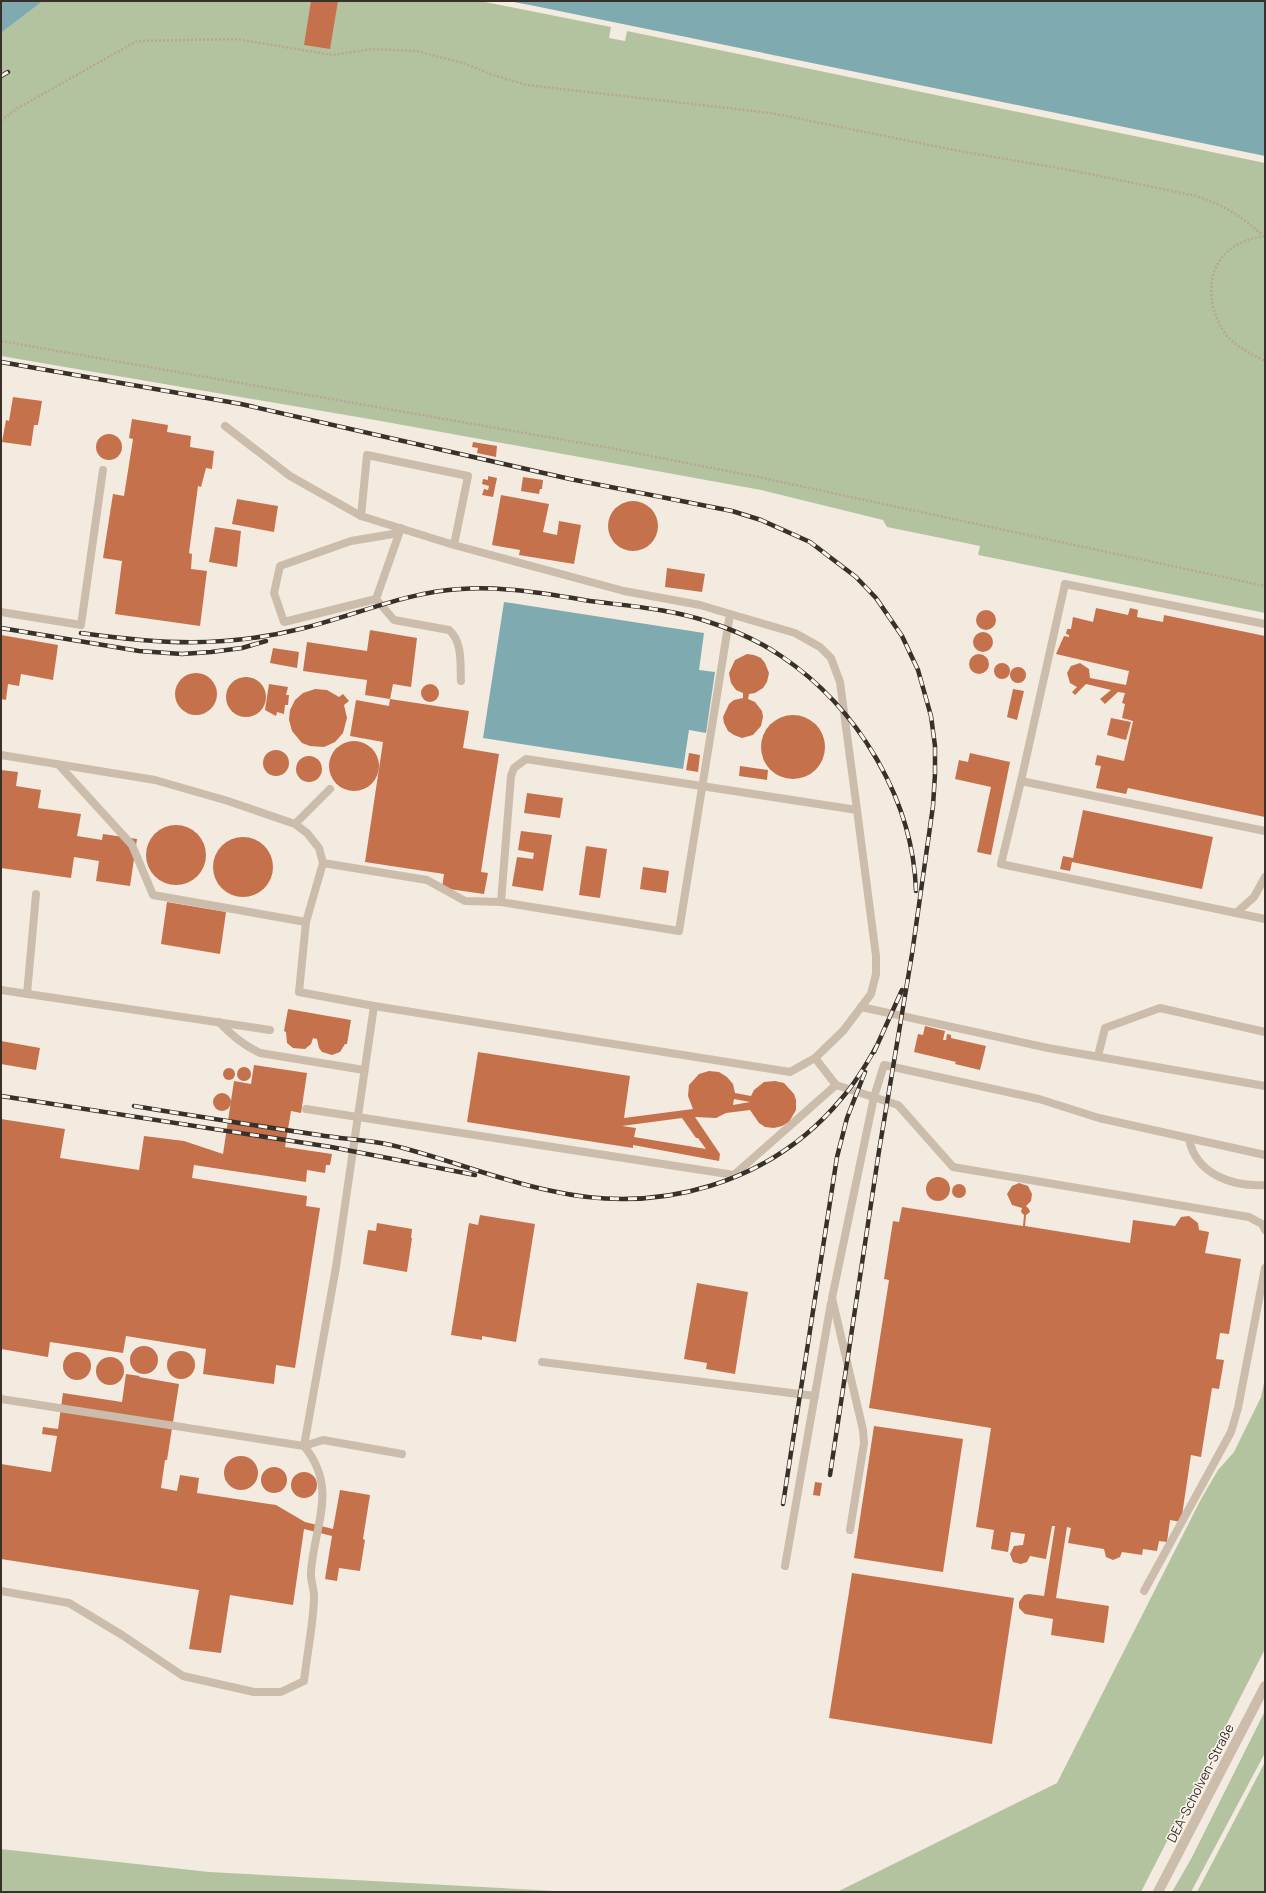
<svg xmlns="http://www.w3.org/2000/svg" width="1266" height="1893" viewBox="0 0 1266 1893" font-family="Manrope,sans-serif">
<rect width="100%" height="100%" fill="#f3ebe0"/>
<g fill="#b4c39f">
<path d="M43,1h437l131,26 -2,11 16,3 2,-10 638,132v450l-287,-58 2,-9 -93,-19 -4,-7 -122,-30 -386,-70 -374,-64v-323z"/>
<path d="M1265,1378v271l-124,243h-304l220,-109 143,-282 18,-31 16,-18 27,-55z"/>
<path d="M1265,1711v42l-74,139h-19l19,-33z"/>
<path d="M1265,1762v130h-68z"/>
<path d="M1,1849l208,23 365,20h-573z"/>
</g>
<g fill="#7fabb0">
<path d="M1,1h42l-42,32z"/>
<path d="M508,1h757v155l-735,-151z"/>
<path d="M504,602l200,31 -5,37 16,2 -9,61 -17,-3 -6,39 -200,-31z"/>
</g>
<g fill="#c5714c" fill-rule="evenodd">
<path d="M311,1h27l-8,48 -26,-4z"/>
<path d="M13,397l29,4 -4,24h-4l-3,21 -29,-4 4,-22 3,1z"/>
<path d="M132,419l36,6 -1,7 24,4 -1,11 24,4 -2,18 -6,-1 -5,19 -3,-1 -9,67 3,1 -1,15 16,2 -7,55 -85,-12 7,-53 -19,-3 10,-64 11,2 9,-57 -4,-1z"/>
<circle cx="109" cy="447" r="13"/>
<path d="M473,442l24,4 -1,11 -19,-4 1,-5 -6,-1z"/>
<path d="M488,476l9,2 -4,19 -11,-2 2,-6 4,1 1,-4 -7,-2 1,-5 5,1z"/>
<path d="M523,477l20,3 -1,9h-2l-1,5 -18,-3z"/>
<path d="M501,495l48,9 -6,28 14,3 2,-14 22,4 -7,39 -55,-9 1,-5 -28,-5z"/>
<path d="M237,499l41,7 -4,26 -42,-8z"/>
<circle cx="633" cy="526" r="25"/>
<path d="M215,527l26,4 -4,36 -28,-5z"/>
<path d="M667,568l38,6 -3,18 -37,-5z"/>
<path d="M1096,608l32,7 2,-7 8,2 -1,7 26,5 1,-7 101,21v181l-137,-29 -2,6 -30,-6 5,-22 -6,-1 2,-10 27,6 9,-40 -11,-3 3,-14 -3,-1 3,-10 -7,-1 -13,12 -5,-5 11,-9 -25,-6 -11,11 -3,-3 5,-5 -7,-4 -3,-10 4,-7 9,-3 9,6 1,9 36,7 3,-14 -73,-17 8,-18 5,1v-2l-3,-1 1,-5h4l2,-12 20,5z"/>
<circle cx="986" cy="620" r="10"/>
<path d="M370,630l47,8 -6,49 -18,-3 -3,15 -25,-4 2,-15 -64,-9 4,-29 60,9z"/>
<circle cx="983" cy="642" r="10"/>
<path d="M1,635l57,10 -5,35 -32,-6 -2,12 -11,-2 -2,16 -5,-1z"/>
<path d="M273,648l26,4 -2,16 -27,-5z"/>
<path d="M747,654l7,1 7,3 4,5 4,10 -2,9 -4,6 -8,5 -6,1 -1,5 7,3 7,9 1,6 -2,9 -8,9 -11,3 -8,-3 -6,-4 -4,-8 -1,-6 6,-13 5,-4 9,-2v-5l-7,-3 -5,-7 -2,-10 6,-13z"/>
<circle cx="979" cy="664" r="10"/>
<circle cx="1002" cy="671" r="8"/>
<circle cx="1018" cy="675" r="8"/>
<circle cx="196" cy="694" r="21"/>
<circle cx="246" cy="697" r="20"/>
<circle cx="430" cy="693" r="9"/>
<path d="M269,684l19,3 -2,8h3l-1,10h-3l-1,9 -7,-2 -1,4 -2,-1 -9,-5z"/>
<path d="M315,689l12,1 12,7 4,-3 6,7 -5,4 3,13 -4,15 -8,9 -11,5 -14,-1 -8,-3 -10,-12 -3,-11 1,-10 5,-10 8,-7z"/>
<path d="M1013,689l11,2 -7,29 -10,-3z"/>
<path d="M390,699l79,12 -6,37 36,6 -18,118 7,1 -4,21 -42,-6 2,-14 -79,-12 18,-120 -33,-6 6,-36 33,6z"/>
<circle cx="793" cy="747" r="32"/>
<path d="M1111,718l20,4 -5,18 -19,-5z"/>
<circle cx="354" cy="766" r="25"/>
<circle cx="276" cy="763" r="13"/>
<path d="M689,753l11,2 -2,17 -12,-2z"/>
<path d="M970,753l40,9 -19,93 -14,-3 14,-65 -36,-8 4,-19 9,2z"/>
<circle cx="309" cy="769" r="13"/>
<path d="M740,766l28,4 -1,10 -28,-4z"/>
<path d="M1,770l17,2 -2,14 25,4 -3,18 43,6 -4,22 25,4 1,-6 34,5 -7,47 -34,-5 3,-20 -25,-4 -3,21 -70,-10z"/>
<path d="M527,793l36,5 -3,20 -36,-5z"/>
<path d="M1083,810l130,27 -11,52 -130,-27 -2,9 -10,-2 3,-13 10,2z"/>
<circle cx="176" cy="855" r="30"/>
<path d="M521,831l31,4 -9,56 -31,-5 5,-29 16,2 1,-6 -16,-3z"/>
<circle cx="243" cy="867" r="30"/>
<path d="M586,846l21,3 -7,49 -21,-3z"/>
<path d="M643,867l26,4 -3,22 -26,-4z"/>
<path d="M167,902l59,10 -6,42 -59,-10z"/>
<path d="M288,1009l63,11 -4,24h-2l-5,8 -8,3 -10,-3 -3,-4 -2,-9 -4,-1 -2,6 -6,5 -12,-1 -6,-5 -1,-11 -2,-1z"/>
<path d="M925,1026l20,5 -2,9h3l1,-6 4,1v3l35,8 -6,24 -25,-6 1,-2 -42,-10 4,-18 5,1z"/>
<path d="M1,1041l39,7 -4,22 -35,-6z"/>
<path d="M478,1052l152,24 -6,42 69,-9 -5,-13 1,-11 10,-11 10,-3 10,1 8,5 6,7 2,9 16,3 3,-6 10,-8 11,-1 9,2 10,11 2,6v10l-7,12 -7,4 -8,2 -9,-1 -6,-4 -9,-13 -24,3 -10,5 -21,-1 25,37 -1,7 -86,-16v3l-166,-26zM734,1099l16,3 -17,3zM682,1118l14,20h2l8,11 -72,-12 2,-9 -14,-2z"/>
<path d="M254,1065l53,8 -6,40 -10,-2 -6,36 47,7 -2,11h-4l-1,8 -18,-3 -1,12 -112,-17 -2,13 115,18 -1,10 14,2 -25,160 -19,-3 -2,19 -71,-10 3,-25 -80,-13 -3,17 -73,-11 -2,15 -47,-8v-230l64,10 -5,29 79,12 5,-34 40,5 39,13 11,-73 17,3z"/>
<circle cx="244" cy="1074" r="7"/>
<circle cx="229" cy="1074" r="6"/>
<circle cx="222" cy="1102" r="9"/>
<circle cx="938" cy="1189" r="12"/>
<path d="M1019,1183l9,3 4,8 -1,7 -5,5 3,3 1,3 -4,3 -1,11 105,17 3,-23 42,6 6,-9 8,-1 9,7 1,7 10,2 -4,21 36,6 -12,75 -9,-1 -4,26 8,1 -5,29 -7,-1 -11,69 -10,-2 -10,67 -11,-2 -3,22 -8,-1 -2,10 -14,-2 -1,6 -20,-3 -2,5 -7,3 -7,-3 -2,-8 -36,-6 3,-15 -4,-1 -11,71 53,8 -5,37 -53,-8 2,-16 -28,-5 -6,-6v-6l5,-7 5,-1 15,2 11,-70h-3l-6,33 -16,-3 -3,6 -6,2 -8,-2 -3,-8 4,-8 9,-1 2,-11 -14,-2 -3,20 -17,-3 3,-19 -18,-3 15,-99 -122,-20 20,-128 -5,-1 9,-58 6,1 3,-15 121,19 1,-11 -3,-3 1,-4 -10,-3 -5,-11 5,-8z"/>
<circle cx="959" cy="1191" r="7"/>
<path d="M480,1215l55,9 -19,118 -34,-6v4l-31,-5 18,-112 9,2z"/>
<path d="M377,1223l35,6 -1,9h1l-5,34 -44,-8 5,-34 8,1z"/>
<path d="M697,1283l51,9 -13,82 -29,-5 1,-6 -23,-4z"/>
<circle cx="144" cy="1360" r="14"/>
<circle cx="181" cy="1365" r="14"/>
<circle cx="77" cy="1366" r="14"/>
<circle cx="110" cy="1371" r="14"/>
<path d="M126,1374l14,2 -1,1 40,7 -12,76h-2l-4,28 16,3 3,-16 19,3 -2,15 79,12 29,17 28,7 7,-39 30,5 -7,44 2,1 -5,31 -21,-3 -2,13 -12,-2 7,-43 -28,-7 -11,76 -63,-10 -9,58 -32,-4 10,-59 -198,-31v-95l50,8 6,-36 -15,-2 1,-7 15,2 5,-36 59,9z"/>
<path d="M874,1426l89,13 -20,133 -89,-14z"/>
<circle cx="241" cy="1473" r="17"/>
<circle cx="274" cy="1480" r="13"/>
<circle cx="304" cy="1485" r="13"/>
<path d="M815,1482l7,1 -2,13 -7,-1z"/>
<path d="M852,1573l162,25 -22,146 -163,-26z"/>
</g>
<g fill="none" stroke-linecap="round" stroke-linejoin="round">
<g stroke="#b8a695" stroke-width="2.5" stroke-dasharray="2 2" stroke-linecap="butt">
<path d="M1,121l15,-12 121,-68 99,-2 97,16 39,-6 45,2 49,13 27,11 34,10 244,28 183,37 121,21 121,25c31,10 44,20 68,40"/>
<path d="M1265,236c-39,5 -60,31 -52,70 3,11 7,21 14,30 11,12 24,18 38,25"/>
<path d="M1,341l609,107 148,29 507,109"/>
</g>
<g stroke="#ccbcab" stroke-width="8">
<path d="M225,426l65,50 71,40"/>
<path d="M399,533l-48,8 -71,25 -6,27 10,29 92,-23 25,-71"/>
<path d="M454,545l-93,-29 6,-61 101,21 -14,69 170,46 76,14 30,9"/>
<path d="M376,599l18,21 55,10c14,12 11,34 12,51"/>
<path d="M1,612l80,13 22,-155"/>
<path d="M1265,624l-200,-40 -44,197 244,50"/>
<path d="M1,755l154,25 73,21 67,23 12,9 12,15 4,15 -17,59"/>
<path d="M59,765l73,80 21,50 153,27 -7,70 75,14 -38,261 -32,179"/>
<path d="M1021,781l-20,83 235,49 18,-16 11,-20"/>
<path d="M295,824l35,-35"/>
<path d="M323,863l104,17 38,21 36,1 10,-126 3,-8 12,-9 331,51 19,146v18l-5,20 -28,37 -28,27 21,27"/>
<path d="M501,902l178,29 51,-317 65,19 25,14 11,11 9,24 17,128"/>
<path d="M1236,913l29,6"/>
<path d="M1,990l269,40"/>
<path d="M27,994l9,-100"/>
<path d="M374,1006l416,66 25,-14"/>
<path d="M861,1007l187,41 217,38"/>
<path d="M219,1022c12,13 24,23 41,31l104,17"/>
<path d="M1098,1056l7,-28 55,-20 105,24"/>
<path d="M306,1109l428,66 102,-90 62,20 55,62 296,50 13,7 3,6"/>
<path d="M1189,1139c7,35 43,48 76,46"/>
<path d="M542,1362l273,34"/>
<path d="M1,1399l303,47c35,43 10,79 7,126 -1,9 4,18 3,27 -1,27 -7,55 -10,82l-23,11h-27l-71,-16 -61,-41 -53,-32 -68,-12"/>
<path d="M304,1446l19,-6 79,14"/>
<path d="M850,1530l14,-87 -1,-13 -31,-132 42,-201 10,-32 155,34 60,19 166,37"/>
<path d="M785,1566l46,-263"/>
<path d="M1144,1591l87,-159 7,-24 27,-140"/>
</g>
<path stroke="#ccbcab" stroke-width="10" d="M1158,1892l107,-206"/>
<defs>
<g id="rail">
<path d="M1,76l7,-4"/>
<path d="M1,362l240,42 329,75 162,32 29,9 49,22 46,35 20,21 26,38 16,34 13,46 4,30v28l-2,32 -21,148 -33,197 -49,324"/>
<path d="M1,628l138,23 43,3 29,-2 31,-4 24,-7"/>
<path d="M81,633c78,11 142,15 219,-4 54,-13 105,-37 161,-40 43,-3 87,5 129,12 39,5 81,8 119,21 25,8 50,19 72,34 76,51 132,142 135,235"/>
<path d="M874,1052l28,-62"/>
<path d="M1,1096l330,51 144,28"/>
<path d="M134,1106c62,10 123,20 185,29 24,4 49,5 72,10 55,13 106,35 161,46 107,24 219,-7 290,-93 13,-15 24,-33 34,-51"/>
<path d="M783,1504l54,-347 10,-39 18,-46"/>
</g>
</defs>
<use href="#rail" stroke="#3a302a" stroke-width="4.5"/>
<use href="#rail" stroke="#faf5ed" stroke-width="3" stroke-dasharray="9" stroke-linecap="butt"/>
</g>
<g text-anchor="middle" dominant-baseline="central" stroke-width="3" stroke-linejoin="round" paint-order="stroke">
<g font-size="13" fill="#3a302a" stroke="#faf5ed">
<text transform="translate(1200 1783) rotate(-63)">DEA-Scholven-Straße</text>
</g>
</g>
<rect width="1266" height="1893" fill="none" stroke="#3a302a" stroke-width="4"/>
</svg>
